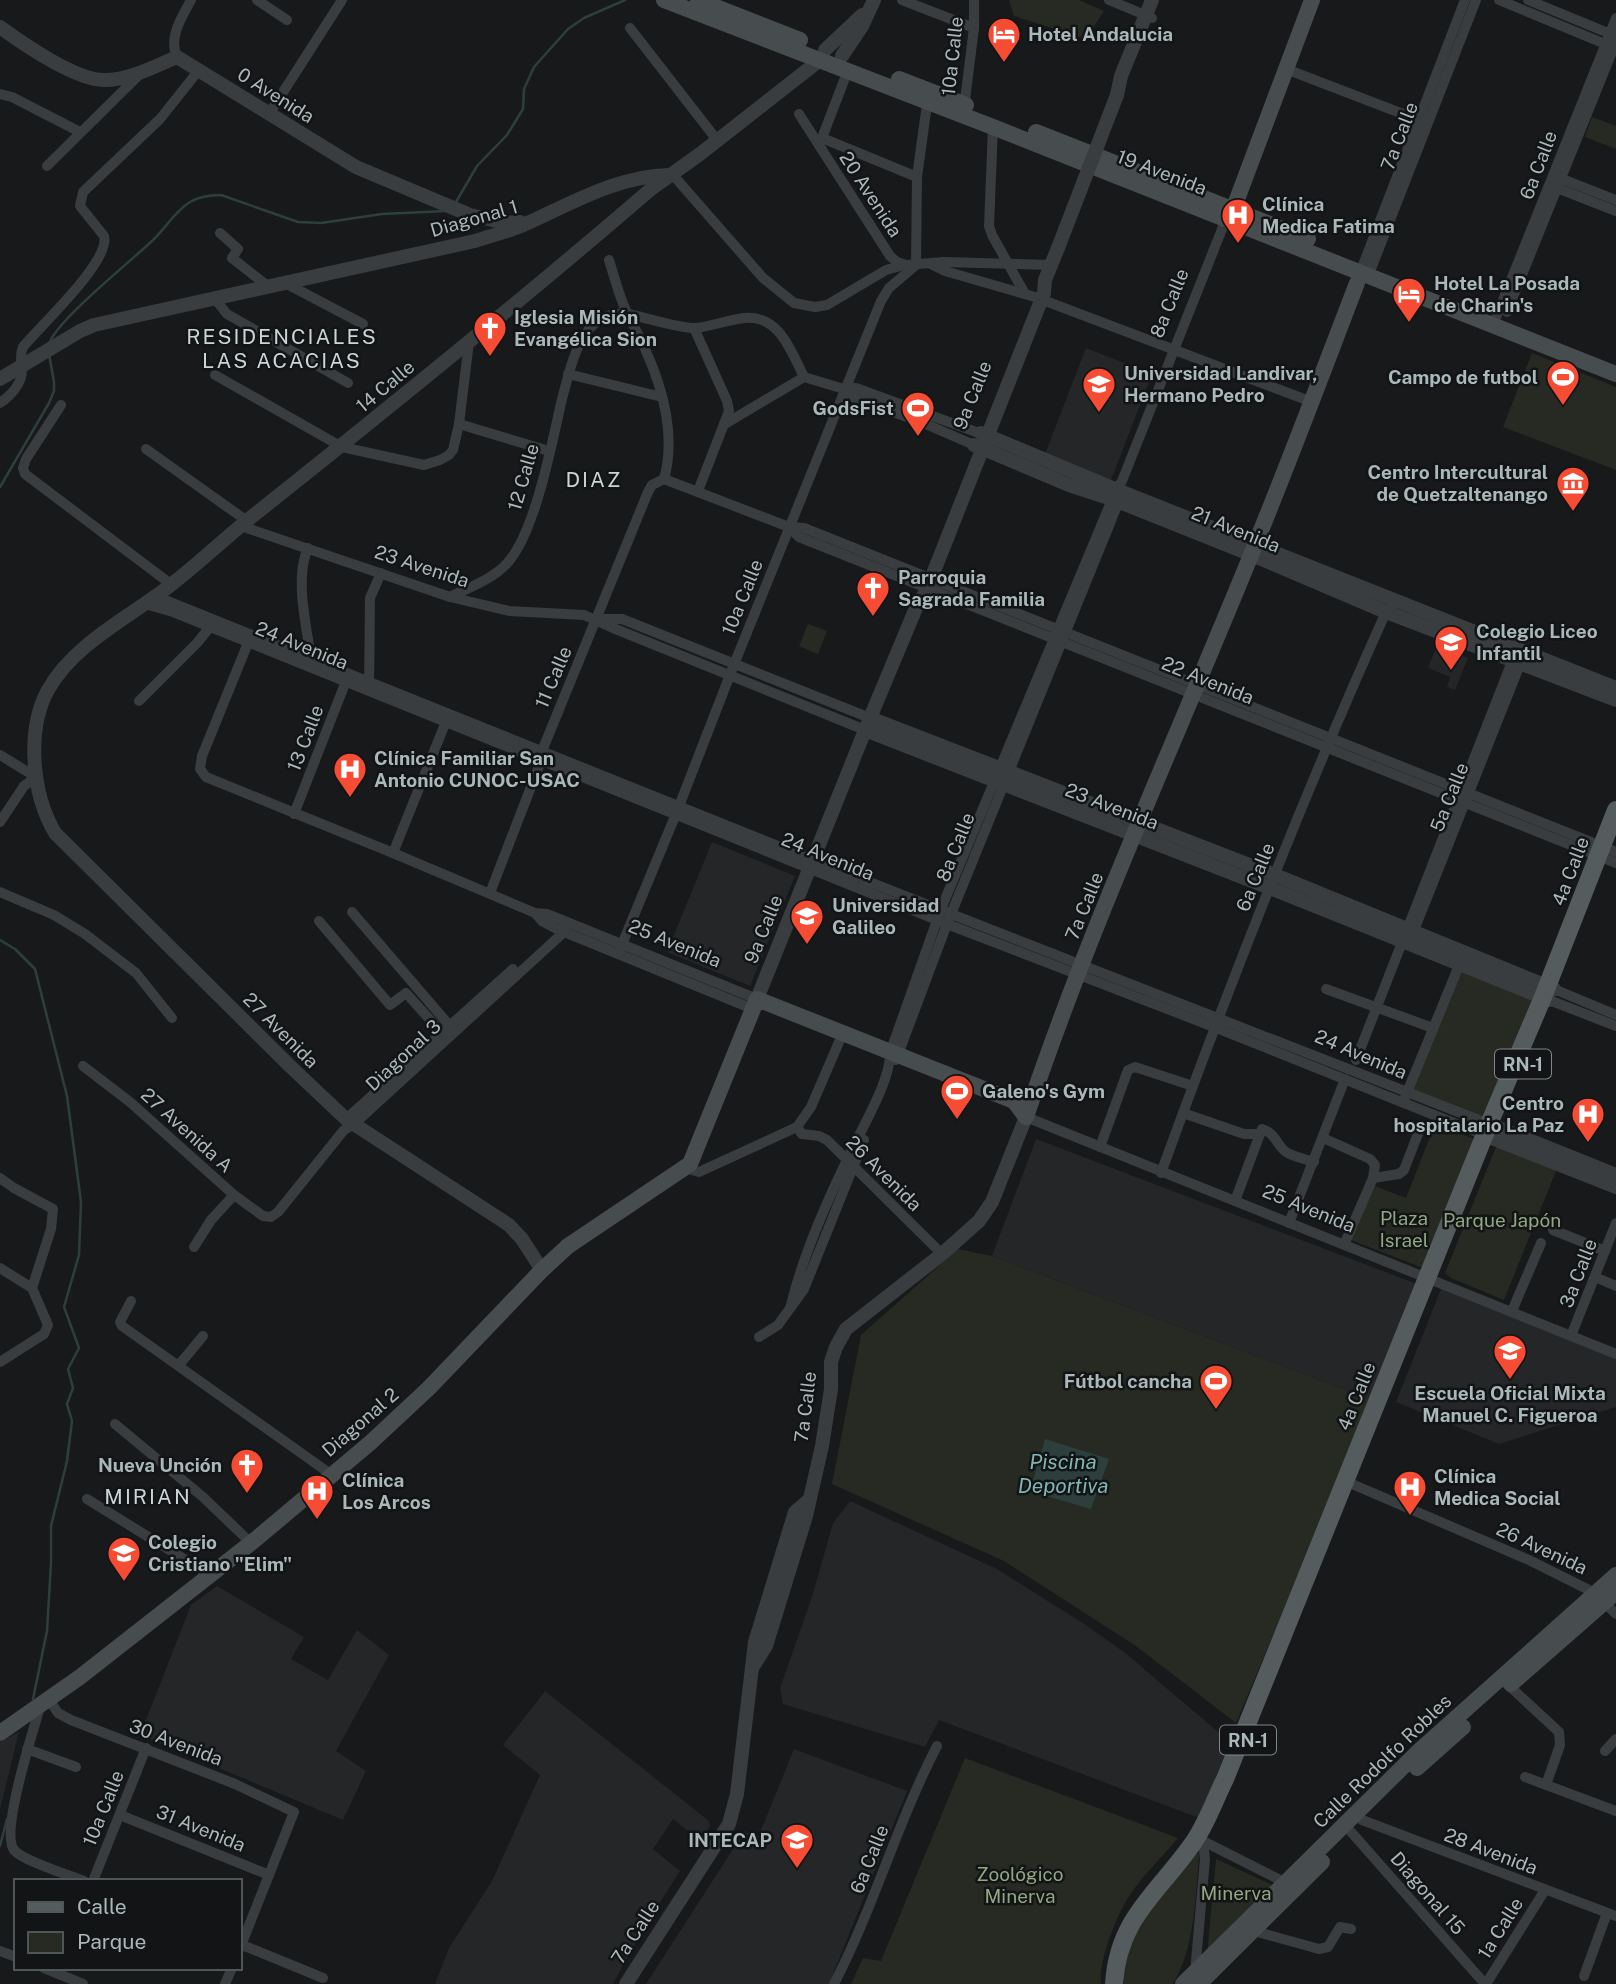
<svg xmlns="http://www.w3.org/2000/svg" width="1616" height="1984" viewBox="0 0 1616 1984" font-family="'Public Sans',sans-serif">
<rect width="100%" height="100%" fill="#18191a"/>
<g fill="#242627">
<path d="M1086,348l66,26 -41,106 -66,-26z"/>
<path d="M1437,645l31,13 -13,32 -8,-3 3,-10 -22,-9z"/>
<path d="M712,842l83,34 -45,110 -83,-34z"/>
<path d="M1036,1139l381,145 -44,116 -381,-144z"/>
<path d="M1441,1289l175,70v48l-117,37 -103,-42z"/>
<path d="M850,1501l147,68 89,56 38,27 106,90 -31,76 -260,-98 -14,27 -142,-43 -3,-16 32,-91 21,-74z"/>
<path d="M217,1586l87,51 -13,22 37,21 29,-50 32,25 -53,96 30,20 -23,49 -203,-85 51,-130z"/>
<path d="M545,1691l164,130 1,5 -9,15 -28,-22 -20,30 27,22 -40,63 -27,50h-178l14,-36 43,-67 48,-106 -37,-30z"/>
<path d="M19,1732l-19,77v-67z"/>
<path d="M794,1749l113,42 -78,193h-183l98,-152 15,3z"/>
</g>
<g fill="#262a22">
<path d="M1009,0h70l25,11 -18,28 -72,-23z"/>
<path d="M1592,117l24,9v23l-31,-12z"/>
<path d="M1532,353l84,34v83l-113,-43z"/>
<path d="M808,624l19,7 -9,23 -19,-8z"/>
<path d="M1462,964l81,33 -54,126 -81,-30z"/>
<path d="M1435,1124l39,15 -51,129 -72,-28 21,-55 34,13z"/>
<path d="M1498,1142l60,24 -54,134 -53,-22 -6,-5z"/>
<path d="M958,1249l34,7 381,144 -137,323 -100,-77 -132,-85 -172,-77 29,-149z"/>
<path d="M965,1758l213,80c-15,18 -33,35 -46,54 -14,19 -34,69 -31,92h-250l12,-26 18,3z"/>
<path d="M1196,1853l3,1v4c-4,42 -4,89 -26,126h-49c-3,-52 42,-94 72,-131z"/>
<path d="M1216,1859l59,27 -68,69z"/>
</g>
<path fill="#2d3f3d" d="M1045,1439l64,20 -18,50 -61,-18z"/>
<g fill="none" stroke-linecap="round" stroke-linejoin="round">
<g stroke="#2d3f3d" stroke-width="2.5">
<path d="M456,202l21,-36 30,-31 16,-26 1,-20 10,-22 34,-38 16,-11 41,-18"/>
<path d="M49,344c7,-23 81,-82 103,-103 13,-12 23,-30 38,-39 10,-6 20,-7 31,-7l77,27 23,1 61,-9 64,-3"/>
<path d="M0,487l49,-84 5,-12v-9l-5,-28"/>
<path d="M0,940l15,9 20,20 32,127 14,106 -2,53 -15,52 15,41 -11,21 5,19 -6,16 5,17 -5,40 -16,65v37l-4,68 -14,68"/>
<path d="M0,1846l7,-27"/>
</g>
<g stroke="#393d3f" stroke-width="10">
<path d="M257,0l30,20"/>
<path d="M902,0l72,28"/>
<path d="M1109,0l43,18"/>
<path d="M1499,0l111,46"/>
<path d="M1528,0l85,35"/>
<path d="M630,28l87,112"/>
<path d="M177,57c-9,-20 5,-40 14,-57"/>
<path d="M1286,69l138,53"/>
<path d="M0,94l12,3 68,35"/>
<path d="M964,108l10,-80v-28"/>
<path d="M269,114l73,-114"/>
<path d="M799,114l91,142 7,6 9,3 37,-3 108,3"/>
<path d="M993,127l-4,99 3,9 33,59"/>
<path d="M822,138l26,-68"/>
<path d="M817,141l5,-3 95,39"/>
<path d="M47,166l92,-91"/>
<path d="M673,175l90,103 31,25 21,4 12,-2 59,-35 18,-5"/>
<path d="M1557,177l59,23"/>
<path d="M1552,186l64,25"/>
<path d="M220,233l18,16 -6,9 37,29"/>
<path d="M609,260c6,19 11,40 20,57 26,47 50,108 35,162"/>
<path d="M931,264l14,7 90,26 277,105"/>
<path d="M916,265l1,-88 11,-80"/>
<path d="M1365,277l4,-3 107,-274"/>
<path d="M1358,278l107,-278"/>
<path d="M287,284l76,40"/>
<path d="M215,299l12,15 121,69"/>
<path d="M1507,312l109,-270"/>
<path d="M1493,325l123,-307"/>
<path d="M694,328l33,73 2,10 -31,80"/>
<path d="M568,374l94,23"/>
<path d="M215,375l127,72 82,18 16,-5 9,-5 4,-5 6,-26 10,-82"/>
<path d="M804,377l40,12 12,-1 123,45"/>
<path d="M844,389l8,8 69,25 53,23"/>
<path d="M0,403c10,-7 22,-19 22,-33 0,-9 -3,-14 1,-23 17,-21 88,-86 81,-111l-24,-30 3,-14 77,-73 39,-49"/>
<path d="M61,405l-35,54 -3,9 2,6 147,111"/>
<path d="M459,424l90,27"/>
<path d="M725,424l79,-47"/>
<path d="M146,449l101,72"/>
<path d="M241,526l209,71 59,14 75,4 29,13 252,102"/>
<path d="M789,527l10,10 817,326"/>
<path d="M308,548c-14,30 -1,79 3,111"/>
<path d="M155,596l658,264 676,264"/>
<path d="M450,597c20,-10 49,-20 62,-40 25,-34 40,-115 50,-158 6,-22 11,-47 24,-66 10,-14 24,-21 42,-19 16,3 53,15 68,14 16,-2 32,-8 48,-10 35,-4 47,33 60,59"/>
<path d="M145,604l28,8 774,312 267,103 270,108"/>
<path d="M597,619h25l248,99"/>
<path d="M248,643l-46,113 -2,13 6,8 187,76 142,60 12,1 210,85"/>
<path d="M369,686l1,-88 11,-25"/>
<path d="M139,701l58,-58 13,-16"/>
<path d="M0,755l36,22 -12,9 -24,36"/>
<path d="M294,814l54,-138"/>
<path d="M393,853l54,-134"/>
<path d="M0,892l54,23 31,19 51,39 36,45"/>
<path d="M490,893l51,-132 1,-10 106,-259 4,-7 12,-6 125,48 15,1 812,324"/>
<path d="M352,912l97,113"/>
<path d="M535,913l7,8 15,8 196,80"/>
<path d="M319,921l71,84 16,-12 35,39"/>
<path d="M1411,938l110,-276"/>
<path d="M618,954l58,-140 59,-152 146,-361 8,-13 27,-23"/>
<path d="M1326,989l107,39"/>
<path d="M1554,989l62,26"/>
<path d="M1549,1000l67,26"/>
<path d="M896,1060l51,-136 170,-418"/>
<path d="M1356,1060l157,-401"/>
<path d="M83,1066l47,36 104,93 29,21 8,1 7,-5 66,-82 9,-5 211,-193 4,-9"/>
<path d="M1404,1100l56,-137"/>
<path d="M1183,1113l61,21h16l-25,67"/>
<path d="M1026,1117l590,237"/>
<path d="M346,1119l167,-150"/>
<path d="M797,1127l5,7 17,2 8,4 115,114"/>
<path d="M1260,1134l2,-5c14,4 14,16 24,23 8,5 19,7 28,10"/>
<path d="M1323,1138l47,21 5,6 -2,13 26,-4 5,-4 17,-44"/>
<path d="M1100,1147l28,-77 7,-3 58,19"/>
<path d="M685,1168l14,4 98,-45 14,-20 28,-65"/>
<path d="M1161,1173c69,-190 142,-377 225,-561l10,-11"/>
<path d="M0,1178l14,10 39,21 -2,20 -19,59"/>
<path d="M1289,1223l56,-144"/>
<path d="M1553,1230l52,21"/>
<path d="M1344,1245l29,-67"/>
<path d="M194,1247l17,-27 23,-25"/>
<path d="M0,1268l32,20 16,37 -4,9 -44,28"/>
<path d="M1595,1277l21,9"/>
<path d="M131,1301l-11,21 2,4 210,149"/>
<path d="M791,1305c11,-46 36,-104 57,-147 12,-27 43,-77 42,-105l51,-144 175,-419 6,-9 104,-262"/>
<path d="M1512,1311l29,-68"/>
<path d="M1571,1336l45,-113"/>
<path d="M759,1337l19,-12 26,-36 60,-149"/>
<path d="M179,1365l24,-29"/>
<path d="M115,1424l88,73 48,46"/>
<path d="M1345,1481l184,79 66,33 21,21"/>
<path d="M87,1499l123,76"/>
<path d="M1505,1682l54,50 1,13 -14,40"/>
<path d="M50,1701l8,12 13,7 164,64 59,28 -54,136"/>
<path d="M40,1707c-7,25 -40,125 -26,143 9,11 55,25 70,31"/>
<path d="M27,1749l49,18"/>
<path d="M1605,1751l11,-12"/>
<path d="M1525,1777l91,34"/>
<path d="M120,1815l149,60"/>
<path d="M1355,1815l7,5 254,96"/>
<path d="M1345,1825l140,159"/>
<path d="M1199,1839l91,46"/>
<path d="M93,1881l53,-133"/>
<path d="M1254,1931l65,18 9,-2 12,-20 11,2"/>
<path d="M240,1944l83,34"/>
<path d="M0,1951l16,6"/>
<path d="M44,1968l39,16"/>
<path d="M1195,1972l10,-113 -2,-17"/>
<path d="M1584,1976l23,-63"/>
<path d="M225,1984l7,-16"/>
<path d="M834,1984c40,-77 63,-161 103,-238"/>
<path d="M1486,1984l59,-94"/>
</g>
<g stroke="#393d3f" stroke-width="14">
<path d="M0,27c23,17 77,54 105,53 25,0 50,-14 72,-23l179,110 114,48 36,8 14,-1"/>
<path d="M825,50l37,-35"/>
<path d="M842,56l20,-30 12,-26"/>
<path d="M1117,95l4,-19 31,-76"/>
<path d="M0,379l80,-48 14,-6 381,-84c15,-5 31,-9 46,-15 48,-21 95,-50 148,-51"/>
<path d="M981,433l141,59 494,196"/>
<path d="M974,445l95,40 43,14 140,56 134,57 230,88"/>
<path d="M870,718l405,157 279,114"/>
<path d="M865,730l405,158 279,112"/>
<path d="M757,999l113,-281 46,-110 11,-19 117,-296 1,-13 13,-32"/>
<path d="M1489,1124l127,51"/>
<path d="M1484,1135l132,52"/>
<path d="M542,1270l-20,-31 -13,-14 -163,-106 -54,-51 -237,-235c-23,-39 -29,-103 -7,-143 26,-47 84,-74 124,-106 27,-21 51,-44 77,-65 136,-108 271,-217 402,-330l49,-35 120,-94"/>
<path d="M752,1668l14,-22 40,-130 16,-70 9,-57v-27l5,-15 10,-18 96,-75 37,-33 13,-19 34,-85"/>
<path d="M626,1984l103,-160 8,-30 18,-152 40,-130 14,-12"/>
</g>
<g stroke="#474d4f" stroke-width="16">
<path d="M664,0l329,127 623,247"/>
<path d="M698,0l102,40"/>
<path d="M899,79l67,26"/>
<path d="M1036,132l272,107"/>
<path d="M1233,210l79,-210"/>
<path d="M1026,1117c64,-191 149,-375 225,-562 37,-90 71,-181 106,-272"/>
<path d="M1511,1684l105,-92"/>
<path d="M0,1733l80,-56 176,-138 114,-96 59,-55 113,-118 26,-24 122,-82 67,-165 257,102 12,16"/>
<path d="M1417,1768l46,-41"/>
<path d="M1183,1984l236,-233 197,-176"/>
<path d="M1199,1984l123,-122"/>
</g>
<path stroke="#555c5e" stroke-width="18" d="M1114,1984c4,-65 42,-89 77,-138 15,-20 23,-45 34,-67l264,-655 54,-127 73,-187"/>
<path stroke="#393d3f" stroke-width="14" d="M1058,248l59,-153"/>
</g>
<defs>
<symbol id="hotel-pin" viewBox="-11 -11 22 30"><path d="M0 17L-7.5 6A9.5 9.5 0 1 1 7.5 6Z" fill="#f74c34" stroke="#131415"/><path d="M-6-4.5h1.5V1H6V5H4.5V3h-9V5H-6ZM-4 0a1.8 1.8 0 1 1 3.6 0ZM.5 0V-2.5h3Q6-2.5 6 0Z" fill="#fff"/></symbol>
<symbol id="hospital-pin" viewBox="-11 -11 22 30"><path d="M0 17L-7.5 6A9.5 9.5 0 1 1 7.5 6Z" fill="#f74c34" stroke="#131415"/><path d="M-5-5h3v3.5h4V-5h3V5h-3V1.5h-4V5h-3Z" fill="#fff"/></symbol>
<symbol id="church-pin" viewBox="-11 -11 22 30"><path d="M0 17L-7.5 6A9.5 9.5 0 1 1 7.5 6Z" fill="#f74c34" stroke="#131415"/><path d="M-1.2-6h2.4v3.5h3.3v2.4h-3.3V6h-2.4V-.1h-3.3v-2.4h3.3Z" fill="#fff"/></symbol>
<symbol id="stadium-pin" viewBox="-11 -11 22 30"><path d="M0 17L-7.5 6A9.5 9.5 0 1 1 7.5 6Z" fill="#f74c34" stroke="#131415"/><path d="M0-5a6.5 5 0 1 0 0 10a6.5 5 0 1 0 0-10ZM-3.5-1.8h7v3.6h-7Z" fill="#fff"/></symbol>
<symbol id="university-pin" viewBox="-11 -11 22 30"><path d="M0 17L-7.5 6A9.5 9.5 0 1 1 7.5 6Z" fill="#f74c34" stroke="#131415"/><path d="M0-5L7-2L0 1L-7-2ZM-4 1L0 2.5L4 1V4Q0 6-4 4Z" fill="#fff"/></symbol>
<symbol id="museum-pin" viewBox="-11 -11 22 30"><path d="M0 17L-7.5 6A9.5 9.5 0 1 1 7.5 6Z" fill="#f74c34" stroke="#131415"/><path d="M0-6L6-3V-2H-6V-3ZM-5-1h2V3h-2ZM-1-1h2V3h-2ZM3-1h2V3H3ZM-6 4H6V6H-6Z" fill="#fff"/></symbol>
<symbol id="school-pin" viewBox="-11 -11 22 30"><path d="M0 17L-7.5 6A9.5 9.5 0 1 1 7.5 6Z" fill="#f74c34" stroke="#131415"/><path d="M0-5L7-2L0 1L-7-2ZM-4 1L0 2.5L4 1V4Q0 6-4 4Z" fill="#fff"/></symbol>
</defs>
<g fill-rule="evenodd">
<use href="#hotel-pin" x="985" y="15" width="38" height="52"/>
<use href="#hospital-pin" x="1219" y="196" width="38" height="52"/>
<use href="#hotel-pin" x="1390" y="275" width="38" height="52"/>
<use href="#church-pin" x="471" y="309" width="38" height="52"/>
<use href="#stadium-pin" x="1544" y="358" width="38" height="52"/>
<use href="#university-pin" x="1080" y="365" width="38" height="52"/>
<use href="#stadium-pin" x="899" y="389" width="38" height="52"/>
<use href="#museum-pin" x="1554" y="464" width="38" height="52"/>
<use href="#church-pin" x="854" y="569" width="38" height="52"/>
<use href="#school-pin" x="1432" y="623" width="38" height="52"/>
<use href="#hospital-pin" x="331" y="750" width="38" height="52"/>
<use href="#university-pin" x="788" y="897" width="38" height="52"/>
<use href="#stadium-pin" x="938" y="1072" width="38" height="52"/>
<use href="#hospital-pin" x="1569" y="1095" width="38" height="52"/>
<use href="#school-pin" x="1491" y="1332" width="38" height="52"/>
<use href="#stadium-pin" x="1197" y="1362" width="38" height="52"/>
<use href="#church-pin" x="228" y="1446" width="38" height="52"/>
<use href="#hospital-pin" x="1391" y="1468" width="38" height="52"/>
<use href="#hospital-pin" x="298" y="1472" width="38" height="52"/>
<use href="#school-pin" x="105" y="1534" width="38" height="52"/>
<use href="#school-pin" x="778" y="1821" width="38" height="52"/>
</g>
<g text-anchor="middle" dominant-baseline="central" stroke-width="5" stroke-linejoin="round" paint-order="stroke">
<g fill="#131415" stroke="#7d8788" stroke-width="2">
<rect x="1495" y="1049.5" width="56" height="29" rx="5"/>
<rect x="1220" y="1725.5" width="56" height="29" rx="5"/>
</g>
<g font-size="18" font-weight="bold" fill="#aab8ba">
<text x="1523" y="1064">RN-1</text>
<text x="1248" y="1740">RN-1</text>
</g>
<g font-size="19" font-weight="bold" fill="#aab8ba" stroke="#131415" text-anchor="start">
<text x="1028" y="34">Hotel Andalucia</text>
<text x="1262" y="204">Clínica<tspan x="1262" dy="22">Medica Fatima</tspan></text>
<text x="1434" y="283">Hotel La Posada<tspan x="1434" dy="22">de Charin's</tspan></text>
<text x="514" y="317">Iglesia Misión<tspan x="514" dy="22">Evangélica Sion</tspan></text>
<text x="1124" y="373">Universidad Landivar,<tspan x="1124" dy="22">Hermano Pedro</tspan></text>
<text x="1538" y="377" text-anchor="end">Campo de futbol</text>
<text x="894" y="408" text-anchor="end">GodsFist</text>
<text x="1548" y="472" text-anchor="end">Centro Intercultural<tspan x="1548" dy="22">de Quetzaltenango</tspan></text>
<text x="898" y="577">Parroquia<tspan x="898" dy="22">Sagrada Familia</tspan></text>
<text x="1476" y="631">Colegio Liceo<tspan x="1476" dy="22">Infantil</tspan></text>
<text x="374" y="758">Clínica Familiar San<tspan x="374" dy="22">Antonio CUNOC-USAC</tspan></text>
<text x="832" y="905">Universidad<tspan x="832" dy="22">Galileo</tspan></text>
<text x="982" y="1091">Galeno's Gym</text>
<text x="1564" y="1103" text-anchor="end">Centro<tspan x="1564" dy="22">hospitalario La Paz</tspan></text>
<text x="1192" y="1381" text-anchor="end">Fútbol cancha</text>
<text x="1510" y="1393" text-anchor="middle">Escuela Oficial Mixta<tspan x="1510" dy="22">Manuel C. Figueroa</tspan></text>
<text x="222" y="1465" text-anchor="end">Nueva Unción</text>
<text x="1434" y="1476">Clínica<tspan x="1434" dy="22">Medica Social</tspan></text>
<text x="342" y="1480">Clínica<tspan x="342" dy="22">Los Arcos</tspan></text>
<text x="148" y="1542">Colegio<tspan x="148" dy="22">Cristiano "Elim"</tspan></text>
<text x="772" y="1840" text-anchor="end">INTECAP</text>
</g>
<g font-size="19" fill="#aab8ba" stroke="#131415">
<text transform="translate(952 56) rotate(-84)">10a Calle</text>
<text transform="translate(276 95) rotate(32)">0 Avenida</text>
<text transform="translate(1399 136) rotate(-69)">7a Calle</text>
<text transform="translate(1538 165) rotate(-69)">6a Calle</text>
<text transform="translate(1162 172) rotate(21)">19 Avenida</text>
<text transform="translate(871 194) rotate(57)">20 Avenida</text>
<text transform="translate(474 218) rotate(-16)">Diagonal 1</text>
<text transform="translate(1169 303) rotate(-68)">8a Calle</text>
<text transform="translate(385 386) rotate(-40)">14 Calle</text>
<text transform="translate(972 395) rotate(-68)">9a Calle</text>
<text transform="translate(523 477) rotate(-74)">12 Calle</text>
<text transform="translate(1236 529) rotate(22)">21 Avenida</text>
<text transform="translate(422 566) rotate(18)">23 Avenida</text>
<text transform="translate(742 597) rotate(-68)">10a Calle</text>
<text transform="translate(302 645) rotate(22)">24 Avenida</text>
<text transform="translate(553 677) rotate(-67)">11 Calle</text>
<text transform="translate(1208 680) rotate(22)">22 Avenida</text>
<text transform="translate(305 738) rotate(-69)">13 Calle</text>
<text transform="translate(1449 797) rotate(-68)">5a Calle</text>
<text transform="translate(1112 806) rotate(21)">23 Avenida</text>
<text transform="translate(955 847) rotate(-68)">8a Calle</text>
<text transform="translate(828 856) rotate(22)">24 Avenida</text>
<text transform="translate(1570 871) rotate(-69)">4a Calle</text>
<text transform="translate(1255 877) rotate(-68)">6a Calle</text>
<text transform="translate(1084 906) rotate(-68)">7a Calle</text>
<text transform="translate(763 929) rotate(-68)">9a Calle</text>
<text transform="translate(675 943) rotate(22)">25 Avenida</text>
<text transform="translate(281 1030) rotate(45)">27 Avenida</text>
<text transform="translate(1361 1054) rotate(23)">24 Avenida</text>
<text transform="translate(403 1055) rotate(-43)">Diagonal 3</text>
<text transform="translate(187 1130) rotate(42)">27 Avenida A</text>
<text transform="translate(884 1173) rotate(45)">26 Avenida</text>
<text transform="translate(1309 1208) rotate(22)">25 Avenida</text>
<text transform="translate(1578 1273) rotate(-69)">3a Calle</text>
<text transform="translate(1356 1396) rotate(-68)">4a Calle</text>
<text transform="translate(805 1407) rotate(-83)">7a Calle</text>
<text transform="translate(360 1422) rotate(-41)">Diagonal 2</text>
<text transform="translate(1542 1548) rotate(25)">26 Avenida</text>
<text transform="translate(176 1742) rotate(21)">30 Avenida</text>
<text transform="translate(1382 1761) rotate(-44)">Calle Rodolfo Robles</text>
<text transform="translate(103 1808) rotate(-68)">10a Calle</text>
<text transform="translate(201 1828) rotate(22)">31 Avenida</text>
<text transform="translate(1491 1851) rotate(21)">28 Avenida</text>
<text transform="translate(869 1859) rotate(-68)">6a Calle</text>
<text transform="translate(1428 1893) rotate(49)">Diagonal 15</text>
<text transform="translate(1500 1928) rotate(-58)">1a Calle</text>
<text transform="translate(635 1932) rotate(-57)">7a Calle</text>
</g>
<g font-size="19" fill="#92a681" stroke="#131415">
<text x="1404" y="1218">Plaza<tspan x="1404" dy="22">Israel</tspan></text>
<text x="1502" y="1220">Parque Japón</text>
<text x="1020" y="1874">Zoológico<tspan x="1020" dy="22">Minerva</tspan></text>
<text x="1236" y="1893">Minerva</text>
</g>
<g font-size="21" letter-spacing="2" fill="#cbd4d6" stroke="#131415">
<text x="282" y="336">RESIDENCIALES<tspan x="282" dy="24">LAS ACACIAS</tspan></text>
<text x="594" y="479">DIAZ</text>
<text x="148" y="1496">MIRIAN</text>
</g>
<g font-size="21" font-style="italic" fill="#80b6b2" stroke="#131415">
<text x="1063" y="1461">Piscina<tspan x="1063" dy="24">Deportiva</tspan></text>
</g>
</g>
<rect x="14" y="1879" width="228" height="91" fill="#131415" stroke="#4f5657" stroke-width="2"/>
<rect x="28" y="1902" width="35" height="10" fill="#555c5e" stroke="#4f5657" stroke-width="2"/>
<text x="77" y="1914" font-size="21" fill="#aab8ba">Calle</text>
<rect x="28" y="1932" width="35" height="21" fill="#262a22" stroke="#4f5657" stroke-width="2"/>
<text x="77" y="1949" font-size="21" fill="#aab8ba">Parque</text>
</svg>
